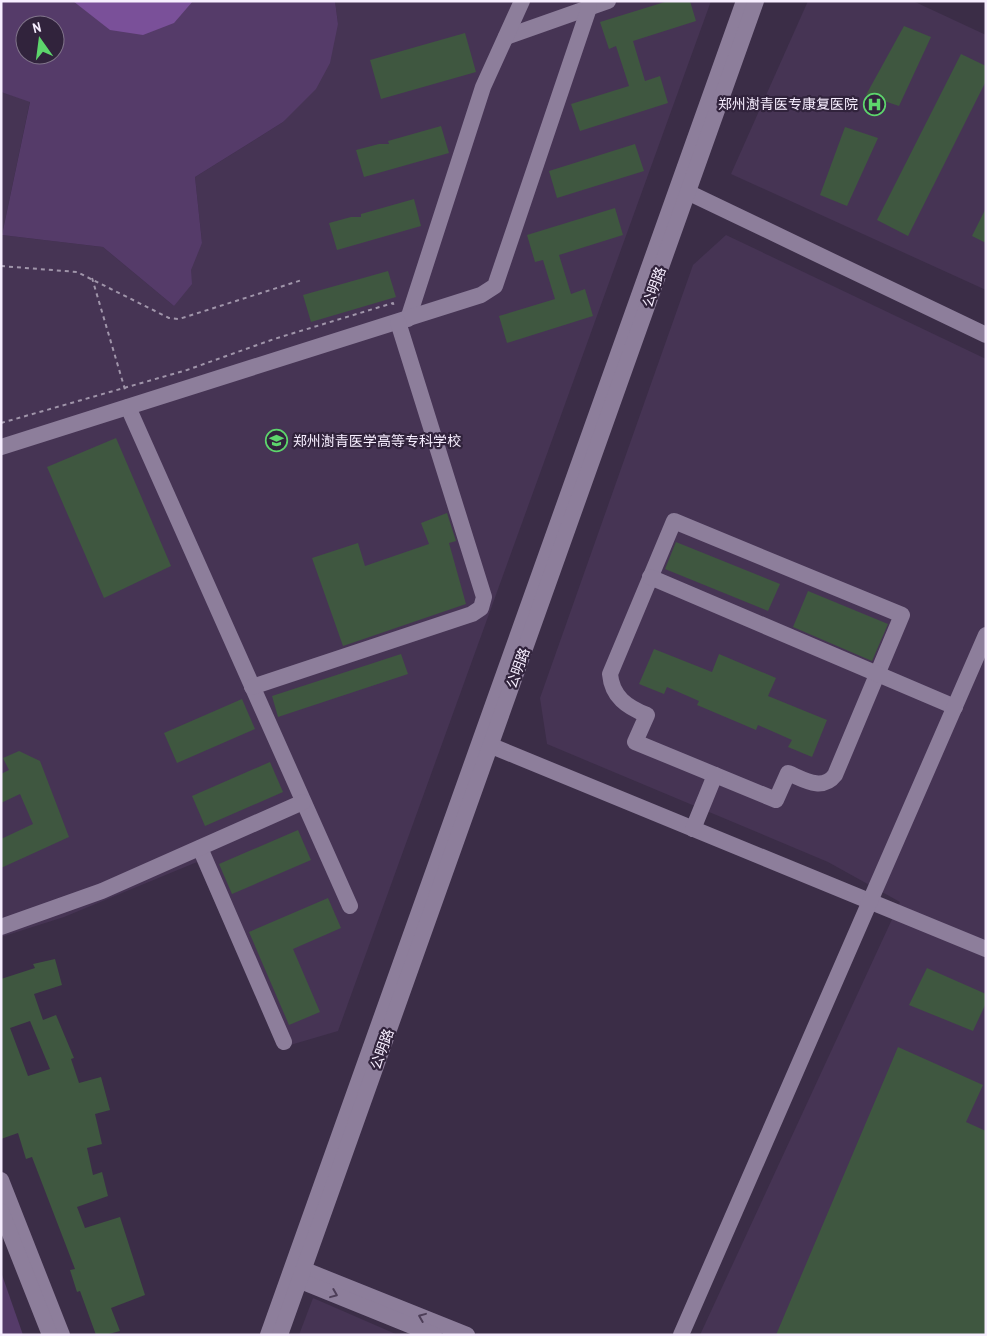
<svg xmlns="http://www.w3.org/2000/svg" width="987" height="1336" viewBox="0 0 987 1336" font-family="'Archivo Narrow','Noto Sans SC',sans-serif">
<rect width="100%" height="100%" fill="#3b2d47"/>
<g fill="#463454">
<path d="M335,1h376l-373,1030 -58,17 -83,-186 -133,55 -63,20v-845l29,9 -28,134 101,12 71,59 17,-46 11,-17 -7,-66 88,-55 55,-98z"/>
<path d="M808,1h105l73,34v255l-255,-116z"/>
<path d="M726,235l260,124v976h-286l200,-433 -72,-40 -281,-118 -7,-46 153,-433z"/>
<path d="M313,1298l85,37h-99z"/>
</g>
<g fill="#553b69" fill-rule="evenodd">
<path d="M1,1h334l3,23 -8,39 -14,26 -33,33 -88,55 7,66 -11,27 1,14 -18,22 -71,-59 -101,-12 28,-133 -29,-10zM25,25h30v30h-30z"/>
<path d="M1,1272l22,63h-22z"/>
</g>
<path fill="#7a5099" d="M73,1h120l-19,22 -31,12 -33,-5z"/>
<g fill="#3f5740" fill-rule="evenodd">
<path d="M668,1h22l6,20 -63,20 12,40 15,-5 8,27 -88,28 -9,-27 58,-18 -13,-40 -7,3 -9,-27z"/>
<path d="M904,26l27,11 -32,69 -33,-11z"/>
<path d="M465,33l11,39 -95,27 -11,-39z"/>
<path d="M961,54l25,12v15l-78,155 -31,-16z"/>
<path d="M441,126l8,27 -85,24 -8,-27 23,-6h10l-1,-3z"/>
<path d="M845,127l33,11 -31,68 -27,-11z"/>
<path d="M635,144l9,27 -87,27 -8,-27z"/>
<path d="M414,199l7,27 -84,24 -8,-27 22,-6h10v-3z"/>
<path d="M615,208l8,27 -64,20 12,39 14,-5 8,27 -86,27 -8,-27 56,-17 -12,-39 -8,2 -8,-27z"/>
<path d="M986,208v35l-14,-7z"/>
<path d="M388,271l8,26 -85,25 -8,-27z"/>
<path d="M116,438l55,128 -67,32 -57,-131z"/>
<path d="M447,513l9,28 -7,2 17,61 -123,42 -31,-88 46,-15 7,23 64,-22 -8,-21z"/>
<path d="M676,542l104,42 -12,27 -103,-42z"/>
<path d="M808,591l80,33 -16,37 -79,-34z"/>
<path d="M654,649l58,23 7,-18 57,24 -8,18 59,24 -15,37 -24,-10 4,-7 -34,-15 -2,5 -59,-25 2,-4 -32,-14 -3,7 -25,-10z"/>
<path d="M401,654l7,20 -130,43 -6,-21z"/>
<path d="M242,699l13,30 -78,34 -13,-30z"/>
<path d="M19,751l21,10 29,76 -68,31v-29l32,-15 -13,-30 -19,9v-29l8,-4 -6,-12z"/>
<path d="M270,762l13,30 -78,34 -13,-30z"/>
<path d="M298,830l13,30 -79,34 -13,-30z"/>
<path d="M328,898l13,30 -48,21 27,63 -31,13 -40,-93z"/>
<path d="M55,959l7,26 -28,9 9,26 13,-5 18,43 -3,1 8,24 22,-6 9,33 -15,4 7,30 -15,4 6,27 9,-3 6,24 -31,11 8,21 35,-11 25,78 -34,13 9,23 -15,4h-9l-16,-44 -3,1 -7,-22 5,-1 -43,-112 -6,2 -8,-26 -17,6v-160l34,-11 -2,-4zM30,1021l20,48 -22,7 -18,-48z"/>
<path d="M927,968l59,26v9l-13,28 -64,-26z"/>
<path d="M898,1047l85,38 -17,37 20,9v204h-210z"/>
</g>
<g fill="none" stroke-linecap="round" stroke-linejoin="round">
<g stroke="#a095aa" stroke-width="2" stroke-dasharray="4 4" stroke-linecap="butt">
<path d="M1,266l76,6 92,46 10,1 123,-39"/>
<path d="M92,278l34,115"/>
<path d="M1,423l186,-53 87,-31 119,-36 1,5"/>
</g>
<g stroke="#8d7e9b" stroke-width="16">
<path d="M506,37l102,-36"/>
<path d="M679,188l307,147"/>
<path d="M408,319l75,-232 39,-86"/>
<path d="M128,407l222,499"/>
<path d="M1,447l480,-152 14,-9 94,-278"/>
<path d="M674,521l228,94 -67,160c-13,17 -32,4 -47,-2l-12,27 -141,-58 12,-27c-20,-8 -35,-18 -37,-41z"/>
<path d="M650,577l305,130"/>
<path d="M252,687l220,-73 9,-6 3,-11 -86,-275"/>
<path d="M482,742l504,207"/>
<path d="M693,829l22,-54"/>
<path d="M200,848l84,194"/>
<path d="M1,927l101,-36 201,-89"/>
<path d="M1,1180l61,155"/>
<path d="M1,1211l49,124"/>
<path d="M295,1266l172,69"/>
<path d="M291,1277l143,58"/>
<path d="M268,1335l476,-1334"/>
<path d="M280,1335l476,-1334"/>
<path d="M681,1335l305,-700"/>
</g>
</g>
<defs><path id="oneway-chevron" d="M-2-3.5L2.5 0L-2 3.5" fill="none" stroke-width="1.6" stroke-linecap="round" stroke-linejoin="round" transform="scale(1.25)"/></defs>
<g stroke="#4d3e58">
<use href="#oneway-chevron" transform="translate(334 1294) rotate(22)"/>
<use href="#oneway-chevron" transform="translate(422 1317) rotate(-158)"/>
</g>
<defs>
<symbol id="hospital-ring" viewBox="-11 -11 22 22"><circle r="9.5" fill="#31233c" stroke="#5dd56c" stroke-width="1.5"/><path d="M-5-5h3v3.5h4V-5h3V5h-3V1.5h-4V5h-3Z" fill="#5dd56c"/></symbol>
<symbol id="university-ring" viewBox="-11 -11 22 22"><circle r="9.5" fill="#31233c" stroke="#5dd56c" stroke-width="1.5"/><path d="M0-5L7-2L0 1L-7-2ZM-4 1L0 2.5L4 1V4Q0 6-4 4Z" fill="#5dd56c"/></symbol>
</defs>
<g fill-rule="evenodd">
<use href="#hospital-ring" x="862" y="92" width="25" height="25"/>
<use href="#university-ring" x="264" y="428" width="25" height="25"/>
</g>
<g text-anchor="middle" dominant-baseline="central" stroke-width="4.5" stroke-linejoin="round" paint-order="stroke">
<g font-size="14" fill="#f7eeff" stroke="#31233c" text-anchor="end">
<text x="858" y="104">郑州澍青医专康复医院</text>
<text x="293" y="441" text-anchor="start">郑州澍青医学高等专科学校</text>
</g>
<g font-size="14" fill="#f7eeff" stroke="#31233c">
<text transform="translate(654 287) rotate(-70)">公明路</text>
<text transform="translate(518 668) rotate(-70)">公明路</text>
<text transform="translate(382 1049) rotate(-70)">公明路</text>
</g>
</g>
<rect width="987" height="1336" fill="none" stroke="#f7eeff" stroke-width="5"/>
<g transform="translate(40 40) rotate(346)"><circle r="24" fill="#31233c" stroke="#80748a"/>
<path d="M0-4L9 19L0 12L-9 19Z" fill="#5dd56c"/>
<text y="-8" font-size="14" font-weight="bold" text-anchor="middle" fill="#f7eeff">N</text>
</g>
</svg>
